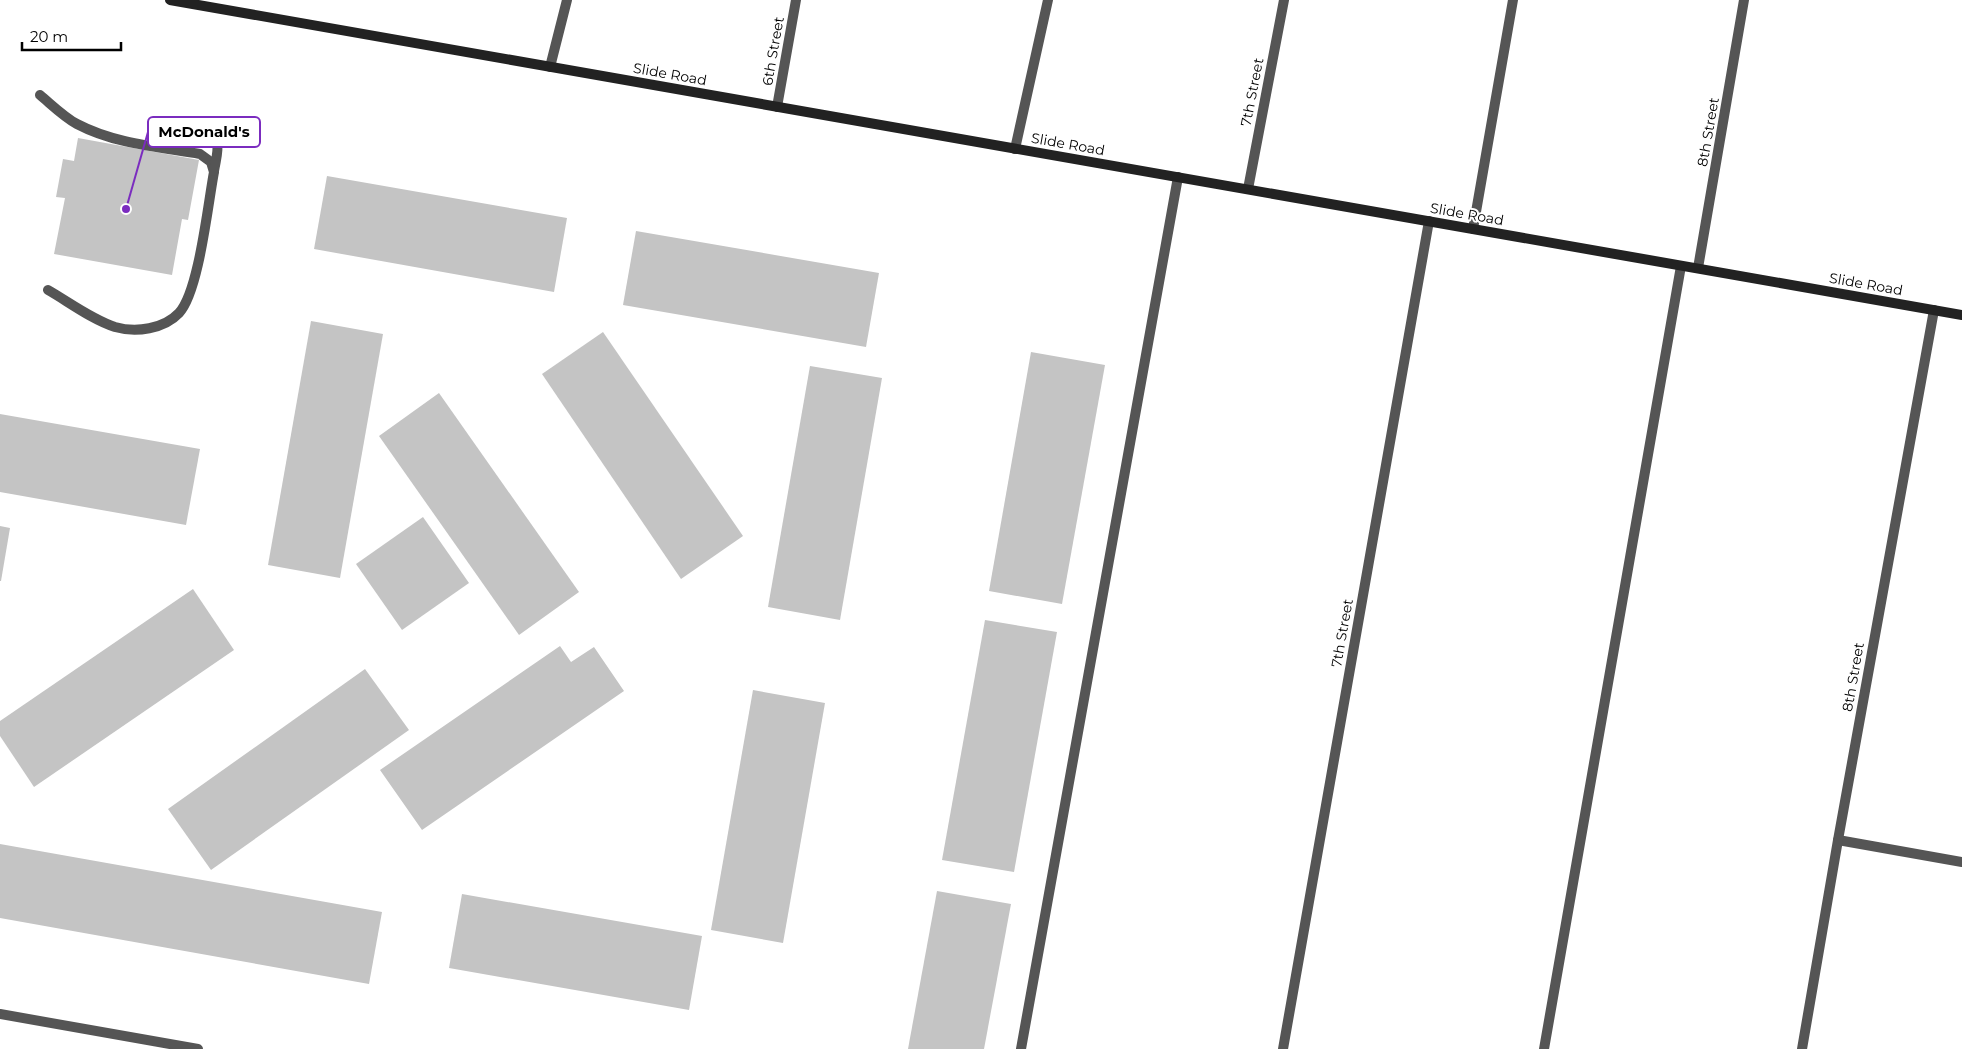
<svg xmlns="http://www.w3.org/2000/svg" width="1962" height="1049" viewBox="0 0 1962 1049" font-family="Montserrat,sans-serif">
<rect width="100%" height="100%" fill="#fff"/>
<g fill="#c4c4c4">
<path d="M78,138l121,22 -11,60 -6,-1 -10,56 -118,-21 11,-56 -9,-1 7,-38 11,2z"/>
<path d="M327,176l240,42 -13,74 -240,-43z"/>
<path d="M636,231l243,42 -13,74 -243,-42z"/>
<path d="M311,321l72,13 -43,244 -72,-13z"/>
<path d="M603,332l140,204 -62,43 -139,-205z"/>
<path d="M1031,352l74,13 -43,239 -73,-13z"/>
<path d="M810,366l72,12 -42,242 -72,-13z"/>
<path d="M439,393l140,199 -60,43 -140,-199z"/>
<path d="M0,414l200,35 -14,76 -186,-33z"/>
<path d="M423,517l46,66 -67,47 -46,-66z"/>
<path d="M0,526l10,2 -9,53h-1z"/>
<path d="M193,589l41,61 -200,137 -34,-51v-15z"/>
<path d="M985,620l72,12 -43,240 -72,-12z"/>
<path d="M560,646l11,16 23,-15 30,44 -202,139 -42,-60z"/>
<path d="M365,669l44,61 -198,140 -43,-61z"/>
<path d="M753,690l72,13 -42,240 -72,-13z"/>
<path d="M0,844l382,68 -13,72 -369,-66z"/>
<path d="M937,891l74,13 -27,145h-76z"/>
<path d="M462,894l240,42 -13,74 -240,-42z"/>
</g>
<g fill="none" stroke-linecap="round" stroke-linejoin="round">
<g stroke="#555" stroke-width="10">
<path d="M550,67l17,-67"/>
<path d="M40,95c12,10 24,22 37,29 38,20 82,23 123,30l11,8 3,10c-6,31 -15,120 -35,141 -15,16 -43,20 -64,14 -24,-8 -46,-25 -67,-37"/>
<path d="M203,125c20,16 15,23 11,46"/>
<path d="M1015,149l33,-149"/>
<path d="M1473,229l40,-229"/>
<path d="M0,1014l198,35"/>
<path d="M1021,1049l157,-872"/>
<path d="M1544,1049l137,-783"/>
</g>
<g stroke="#555" stroke-width="10">
<path d="M777,107l19,-107"/>
<path d="M1248,189l36,-189"/>
<path d="M1698,268l46,-268"/>
<path d="M1838,840l124,22"/>
<path d="M1283,1049l146,-828"/>
<path d="M1802,1049l36,-209 96,-530"/>
</g>
<path stroke="#222" stroke-width="10" d="M170,0l1792,315"/>
</g>
<g text-anchor="middle" dominant-baseline="central" stroke-width="4" stroke-linejoin="round" paint-order="stroke">
<g font-size="14" fill="#000" stroke="#fff">
<text transform="translate(773 51) rotate(-80)">6th Street</text>
<text transform="translate(670 74) rotate(10)">Slide Road</text>
<text transform="translate(1252 92) rotate(-79)">7th Street</text>
<text transform="translate(1708 132) rotate(-80)">8th Street</text>
<text transform="translate(1068 144) rotate(10)">Slide Road</text>
<text transform="translate(1467 214) rotate(10)">Slide Road</text>
<text transform="translate(1866 284) rotate(10)">Slide Road</text>
<text transform="translate(1342 633) rotate(-80)">7th Street</text>
<text transform="translate(1853 677) rotate(-80)">8th Street</text>
</g>
</g>
<path fill="none" stroke="#7b2cbf" stroke-width="2" d="M126 209L148 132"/>
<circle fill="#7b2cbf" stroke="#fff" stroke-width="2" cx="126" cy="209" r="5"/>
<rect fill="#fff" stroke="#7b2cbf" stroke-width="2" x="148" y="117" width="112" height="30" rx="5"/>
<g font-size="15" text-anchor="middle" font-weight="bold" fill="#000">
<text x="204" y="137">McDonald's</text>
</g>
<path d="M22 42v8h99v-8" fill="none" stroke="#000000" stroke-width="2.5"/>
<text x="30" y="42" font-size="15" fill="#000000" stroke="#ffffff" stroke-width="4" paint-order="stroke">20 m</text>
</svg>
